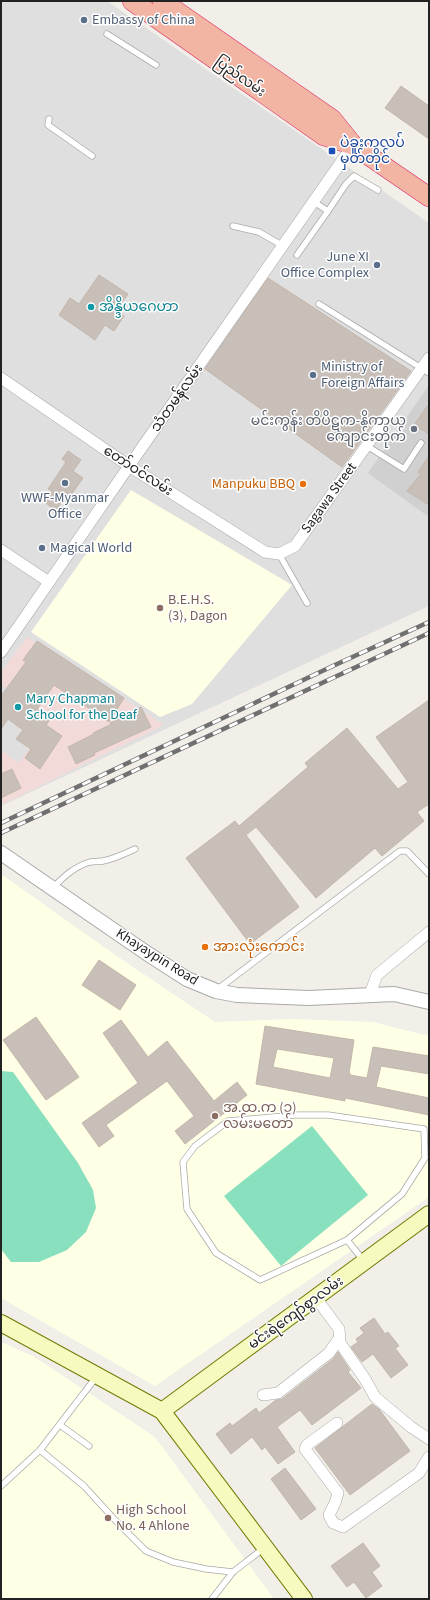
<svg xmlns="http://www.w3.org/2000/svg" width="430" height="1600" viewBox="0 0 430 1600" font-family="'Source Sans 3','Noto Sans Myanmar',sans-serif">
<rect width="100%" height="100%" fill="#f2efe9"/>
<path fill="#e0dfdf" d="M1,1h106l322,222v383l-428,200z"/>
<path fill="#f2dad9" d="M27,637l137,88 -163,80v-55l18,13 32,-45 -50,-33v-13z"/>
<g fill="#ffffe5">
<path d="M131,490l161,95 -100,119 -32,13 -129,-85z"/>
<path d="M1,874l120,85 94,63 77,-3 81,3 56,14v161l-274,189 -154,-88z"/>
<path d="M1,1342l32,14 122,81 119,162h-273z"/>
</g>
<path fill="#d0d0d0" d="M429,385v132l-61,-44z"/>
<g fill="#88e0be">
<path d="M1,1071l12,1 65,91 15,27 3,18 -10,24 -19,18 -28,12h-28l-10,-13z"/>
<path d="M312,1126l56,69 -87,71 -57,-70z"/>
</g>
<g fill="#c7bfb8" stroke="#c4b6ab" fill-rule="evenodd">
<path d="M401,86l28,20v33l-44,-31z"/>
<path d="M99,275l29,19 -12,17 8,5 -10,15 -9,-6 -10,15 -36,-25 11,-17 9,6z"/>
<path d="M268,278l143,93 -69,96 -137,-98z"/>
<path d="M429,404v30l-15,-9z"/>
<path d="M68,451l13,9 -8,11 10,7 -17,24 -3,-2 -7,10 -12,-8 8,-11 -4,-2 18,-27 -4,-3z"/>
<path d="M429,456v49l-22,-14 14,-17 -3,-2z"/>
<path d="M37,641l87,57 -15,24 -55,-37 -17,24 13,10 -4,6 16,11 -22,33 -15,-11 6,-9 -15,-10 7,-9 -15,-11 -7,10v-33l25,-34 -3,-2z"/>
<path d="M429,700v104l-12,8 7,9 -42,35 -7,-8 -59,50 -60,-71 -10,8 53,72 -49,37 -64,-86 49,-37 4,5 69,-59 -3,-4 42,-35 51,61 10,-7 -32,-45z"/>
<path d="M141,707l10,20 -57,26 1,2 -19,9 -8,-17 26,-13 -1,-1 19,-9 -2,-1z"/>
<path d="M12,769l9,19 -20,10v-24z"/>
<path d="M99,960l37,25 -16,25 -38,-25z"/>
<path d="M36,1017l43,60 -33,23 -43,-60z"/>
<path d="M121,1020l27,37 19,-16 47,60 23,-19 10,13 -62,49 -10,-13 19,-15 -27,-35 -61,44 8,11 -15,11 -17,-24 56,-40 -35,-50z"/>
<path d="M265,1026l89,14 -5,33h1v2l17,3 6,-31 56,9v18l-48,-8 -5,21 53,11v17l-84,-17v3l-89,-17zM277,1049l57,9 -4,20 -57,-11z"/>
<path d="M374,1318l11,16 3,-2 11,14 -4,2 13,17 -17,13 -18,-24 -11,8 -11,-15 7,-5 -2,-3 8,-6 -4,-5z"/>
<path d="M338,1352l12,18 -2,2 13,16 -49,37 -12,-15 -23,17 18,25 -17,12 -13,-17 -3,3 -10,-13 -21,17 -15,-20 14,-11 2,3 24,-18 3,5 17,-13 6,-1 51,-40z"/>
<path d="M372,1404l7,5 31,42 -60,44 -35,-47z"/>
<path d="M285,1468l31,41 -15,11 -30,-41z"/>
<path d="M363,1543l17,23 -8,6 10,14 -16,12 -12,-16 -7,5 -16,-21z"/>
</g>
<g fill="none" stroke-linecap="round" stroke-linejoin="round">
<defs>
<g id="service">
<path d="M107,34l49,31"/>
<path d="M49,119l-1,6 44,31"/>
<path d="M328,211l18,-27 8,-8 24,14"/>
<path d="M233,226l26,6 24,14"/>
<path d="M297,255l31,-44 -14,-9"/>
<path d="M319,304l110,69"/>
<path d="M367,446l37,23 17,-26"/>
<path d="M279,554l28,49"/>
<path d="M53,888c11,-12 21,-21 37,-26 4,-1 8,0 13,-1 11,-2 21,-7 32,-12"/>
<path d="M218,989l182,-138h7l22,23"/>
<path d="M295,1115h33l96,14 1,29 -23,36 -55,46 -87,40 -44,-27 -29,-44 -4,-47 12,-16 33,-25z"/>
<path d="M347,1240l16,20"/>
<path d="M60,1425l29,21"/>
<path d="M40,1450l44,36 31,34 31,31 27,11 33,7 27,3"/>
<path d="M1,1486l39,-36 57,-74"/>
<path d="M212,1599l21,-27 31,-24"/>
</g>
<g id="minor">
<path d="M1,378l128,88 136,86 14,2 16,-8 134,-188"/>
<path d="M1,550l48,32"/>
<path d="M1,652l128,-186 224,-321"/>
<path d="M370,994l7,-19 52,-43"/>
<path d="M316,1298l23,31 1,14 25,36 10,18 36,30 18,12"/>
<path d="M263,1395l15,-2 51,-40 9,-13"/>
<path d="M337,1423l-30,22 -2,4 33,44 -3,10 -6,12 4,8 10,4 76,-54 10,-16"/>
</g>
<path id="tertiary" d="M1,853l147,101 39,25 29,12 21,4 72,3 85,-4 35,8"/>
<g id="secondary">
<path d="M1,1323l161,88 142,188"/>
<path d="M162,1411l267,-197"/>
</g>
<g id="trunk">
<path d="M132,1l192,135 29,9"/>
<path d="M162,1l170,118 21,26 76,52"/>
</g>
</defs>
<use href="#service" stroke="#a9a9a9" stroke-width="7"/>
<use href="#minor" stroke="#a9a9a9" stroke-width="12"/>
<use href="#tertiary" stroke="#a9a9a9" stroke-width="16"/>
<use href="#secondary" stroke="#707d05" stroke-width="18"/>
<use href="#trunk" stroke="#dc2a67" stroke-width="20"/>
<use href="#service" stroke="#fff" stroke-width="5.5"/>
<use href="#minor" stroke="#fff" stroke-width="11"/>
<use href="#tertiary" stroke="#fff" stroke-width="14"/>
<use href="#secondary" stroke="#f7fabf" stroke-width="16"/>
<use href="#trunk" stroke="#f2b4a3" stroke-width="19"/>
<defs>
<g id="rail">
<path d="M1,823l334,-158 94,-43"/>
<path d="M1,833l428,-200"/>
</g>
</defs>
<use href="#rail" stroke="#707070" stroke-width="4.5"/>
<use href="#rail" stroke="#fff" stroke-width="3" stroke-dasharray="9" stroke-linecap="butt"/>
</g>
<g fill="#5c6f8a" stroke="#fff" stroke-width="1.5">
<circle cx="84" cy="20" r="4"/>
<circle cx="377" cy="265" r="4"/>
<circle cx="313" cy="375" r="4"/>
<circle cx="65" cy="483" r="4"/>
<circle cx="42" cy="548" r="4"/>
</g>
<rect fill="#1a4fb4" stroke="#fff" stroke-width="1.5" x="328" y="147" width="8" height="8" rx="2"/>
<g fill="#0f9aa8" stroke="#fff" stroke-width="1.5">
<circle cx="91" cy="307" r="4"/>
<circle cx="18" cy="707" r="4"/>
</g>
<circle fill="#6b7280" stroke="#fff" stroke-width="1.5" cx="414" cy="429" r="4"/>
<g fill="#e8710a" stroke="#fff" stroke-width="1.5">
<circle cx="303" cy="484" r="4"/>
<circle cx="205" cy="947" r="4"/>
</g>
<g fill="#8d6e63" stroke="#fff" stroke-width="1.5">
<circle cx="160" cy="608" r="4"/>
<circle cx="215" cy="1116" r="4"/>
<circle cx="108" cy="1518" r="4"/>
</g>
<g text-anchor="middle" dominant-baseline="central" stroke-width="3" stroke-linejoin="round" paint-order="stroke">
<g font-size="14" fill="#4e5e75" stroke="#fff" text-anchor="start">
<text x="92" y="20">Embassy of China</text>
<text x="369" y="257" text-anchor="end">June XI<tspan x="369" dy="16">Office Complex</tspan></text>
<text x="321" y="367">Ministry of<tspan x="321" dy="16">Foreign Affairs</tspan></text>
<text x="65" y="498" text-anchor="middle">WWF-Myanmar<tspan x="65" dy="16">Office</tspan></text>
<text x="50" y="548">Magical World</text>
</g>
<g font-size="14" fill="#222" stroke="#fff">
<text transform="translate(240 77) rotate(35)">ပြည်လမ်း</text>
<text transform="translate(177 398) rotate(-55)">သံတမန်လမ်း</text>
<text transform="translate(138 471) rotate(33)">တော်ဝင်လမ်း</text>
<text transform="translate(329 498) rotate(-54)">Sagawa Street</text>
<text transform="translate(157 957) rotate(32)">Khayaypin Road</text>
<text transform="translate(296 1313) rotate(-36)">မင်းရဲကျော်စွာလမ်း</text>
</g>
<g font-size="14" fill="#164399" stroke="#fff" text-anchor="start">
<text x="340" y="143">ပဲခူးကလပ်<tspan x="340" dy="16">မှတ်တိုင်</tspan></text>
</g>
<g font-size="14" fill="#0d838f" stroke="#fff" text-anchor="start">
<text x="99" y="307">အိန္ဒိယဂေဟာ</text>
<text x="26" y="699">Mary Chapman<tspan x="26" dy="16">School for the Deaf</tspan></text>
</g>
<g font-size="14" fill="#5b616d" stroke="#fff" text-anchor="end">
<text x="406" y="421">မင်းကွန်း တိပိဋက-နိကာယ<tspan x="406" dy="16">ကျောင်းတိုက်</tspan></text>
</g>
<g font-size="14" fill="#c56008" stroke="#fff" text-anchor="end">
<text x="295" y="484">Manpuku BBQ</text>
<text x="213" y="947" text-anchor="start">အားလုံးကောင်း</text>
</g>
<g font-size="14" fill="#785e54" stroke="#fff" text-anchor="start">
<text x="168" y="600">B.E.H.S.<tspan x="168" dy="16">(3), Dagon</tspan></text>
<text x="223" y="1108">အ.ထ.က (၁)<tspan x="223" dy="16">လမ်းမတော်</tspan></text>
<text x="116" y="1510">High School<tspan x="116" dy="16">No. 4 Ahlone</tspan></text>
</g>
</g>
<rect width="430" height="1600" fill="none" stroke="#222222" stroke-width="4"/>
</svg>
